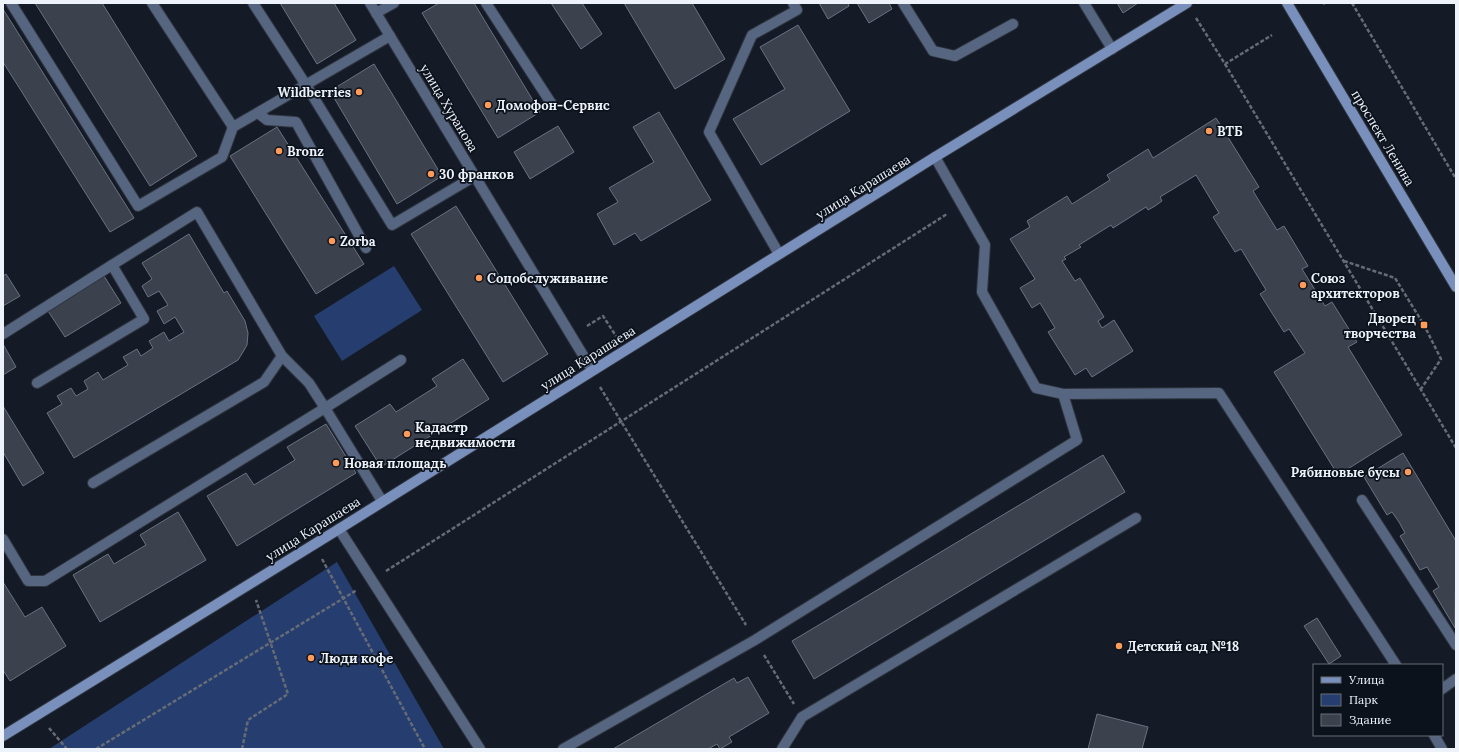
<svg xmlns="http://www.w3.org/2000/svg" width="1459" height="752" viewBox="0 0 1459 752" font-family="Lora,serif">
<rect width="100%" height="100%" fill="#151b26"/>
<g fill="#263e6f">
<path d="M394,266l28,44 -80,51 -28,-45z"/>
<path d="M337,562l107,187h-395z"/>
</g>
<g fill="#3b424e" stroke="#6a7280">
<path d="M35,3h67l95,153 -47,30z"/>
<path d="M280,3h54l22,37 -39,24z"/>
<path d="M439,3h35l66,109 -42,26 -76,-125z"/>
<path d="M551,3h31l20,31 -21,15z"/>
<path d="M624,3h68l33,56 -50,30z"/>
<path d="M819,3h29l1,3 -21,13z"/>
<path d="M857,3h32l3,6 -23,14z"/>
<path d="M1117,3h21l-15,10z"/>
<path d="M3,9l131,209 -24,14 -107,-170z"/>
<path d="M798,25l52,86 -89,54 -28,-46 52,-30 -25,-42z"/>
<path d="M374,64l68,112 -45,28 -67,-113z"/>
<path d="M659,112l52,88 -70,41 -6,-8 -21,12 -17,-31 21,-12 -9,-14 45,-26 -21,-35z"/>
<path d="M1216,118l43,69 -6,4 24,39 7,-4 24,40 -6,3 23,37 7,-4 25,40 -9,5 54,88 -64,40 -64,-103 31,-19 -16,-24 -5,3 -24,-38 6,-4 -25,-41 -6,3 -22,-35 6,-4 -23,-38 -36,22 2,4 -7,5 -7,4 -2,-3 -33,21 -2,-3 -32,20 2,2 -17,10 2,2 -4,2 13,20 5,-3 24,39 -6,4 4,7 12,-8 19,31 -41,26 -6,-9 -11,7 -27,-43 7,-4 -15,-25 -8,5 -12,-20 15,-9 -25,-40 20,-12 -3,-6 40,-25 5,8 38,-24 -3,-5 41,-26 5,9z"/>
<path d="M558,126l16,26 -44,27 -16,-27z"/>
<path d="M277,127l87,137 -48,30 -86,-138z"/>
<path d="M456,206l92,148 -45,28 -92,-148z"/>
<path d="M189,234l35,59 3,-2 18,30 3,12 -1,12 -4,7 -5,8 -164,98 -27,-45 15,-9 -5,-8 14,-8 5,8 12,-7 -4,-8 14,-9 5,8 25,-15 -5,-8 14,-8 4,7 12,-8 -4,-7 15,-9 5,9 15,-9 -9,-15 -11,7 -7,-13 11,-6 -9,-14 -11,6 -6,-11 10,-7 -10,-16z"/>
<path d="M6,274l14,22 -17,10v-30z"/>
<path d="M104,276l17,27 -56,34 -17,-26z"/>
<path d="M3,344l13,23 -13,8z"/>
<path d="M463,359l26,40 -108,68 -26,-41 35,-22 6,8 41,-26 -5,-7z"/>
<path d="M3,406l41,67 -21,13 -20,-34z"/>
<path d="M326,424l30,49 -119,73 -30,-50 39,-23 8,12 41,-25 -8,-13z"/>
<path d="M1403,453l53,88 -1,87 -22,-37 6,-4 -12,-20 -7,3 -20,-34 5,-3 -6,-11 -7,-10 -5,3 -23,-38z"/>
<path d="M1103,455l22,37 -311,187 -22,-38z"/>
<path d="M178,512l28,48 -106,62 -27,-47 35,-21 6,10 32,-19 -6,-10z"/>
<path d="M3,582l22,35 17,-10 24,39 -56,35 -7,-11z"/>
<path d="M1317,618l24,38 -12,8 -25,-38z"/>
<path d="M748,677l21,36 -40,24 3,5 -12,7 -3,-5 -9,5h-95l121,-71 3,5z"/>
<path d="M1097,714l51,13 -6,22h-54z"/>
</g>
<g fill="none" stroke-linecap="round" stroke-linejoin="round">
<defs>
<g id="lane">
<path d="M11,3l127,203 84,-49 11,-30 157,-91"/>
<path d="M152,3l81,124"/>
<path d="M253,3l53,82 86,140 83,-49"/>
<path d="M486,3l67,103"/>
<path d="M903,3l30,48 22,5 58,-32"/>
<path d="M1084,3l28,46"/>
<path d="M376,13l18,-10"/>
<path d="M258,113l9,7 29,2 70,126"/>
<path d="M935,157l50,88 -3,47 54,96 27,6 156,-1 177,272"/>
<path d="M779,254l-70,-122 43,-97 45,-25 -4,-7"/>
<path d="M3,334l109,-69"/>
<path d="M93,483l171,-101 18,-26"/>
<path d="M1362,500l94,145"/>
<path d="M382,501l-57,-93 76,-48"/>
<path d="M3,539l25,42h17l280,-173 -16,-25 -27,-27 -85,-144 -85,53 32,54 -107,64"/>
<path d="M1442,689l14,-10"/>
<path d="M1434,735l8,14"/>
<path d="M563,749l192,-109 322,-200 -14,-46"/>
<path d="M782,749l20,-32 334,-199"/>
</g>
<g id="street">
<path d="M370,3l222,367"/>
<path d="M339,529l141,220"/>
</g>
<g id="secondary">
<path d="M1287,3l169,284"/>
<path d="M3,736l336,-207 596,-372 252,-154"/>
</g>
</defs>
<use href="#lane" stroke="#2f353f" stroke-width="12"/>
<use href="#street" stroke="#2f353f" stroke-width="12"/>
<use href="#secondary" stroke="#2f353f" stroke-width="12"/>
<g stroke="#666b75" stroke-width="2.5" stroke-dasharray="4 2" stroke-linecap="butt">
<path d="M1352,3l104,176"/>
<path d="M1323,4l2,-1"/>
<path d="M1196,18l29,46 47,-29"/>
<path d="M1225,64l231,384"/>
<path d="M1344,261l51,17 29,47 17,34 -20,30"/>
<path d="M587,326l16,-10 13,20"/>
<path d="M600,387l146,238"/>
<path d="M322,559l103,190"/>
<path d="M386,571l561,-357"/>
<path d="M764,655l30,49"/>
<path d="M49,728l18,21"/>
<path d="M96,749l261,-159"/>
<path d="M242,749l6,-29 40,-26 -32,-94"/>
</g>
<use href="#lane" stroke="#566580" stroke-width="10"/>
<use href="#street" stroke="#566580" stroke-width="10"/>
<use href="#secondary" stroke="#7890bb" stroke-width="10"/>
</g>
<g fill="#fe9b59" stroke="#0c121c" stroke-width="1.5">
<circle cx="359" cy="92" r="4"/>
<circle cx="488" cy="105" r="4"/>
<circle cx="1209" cy="131" r="4"/>
<circle cx="279" cy="151" r="4"/>
<circle cx="431" cy="174" r="4"/>
<circle cx="332" cy="241" r="4"/>
<circle cx="479" cy="278" r="4"/>
<circle cx="1303" cy="285" r="4"/>
<rect x="1420" y="321" width="8" height="8" rx="2"/>
<circle cx="407" cy="434" r="4"/>
<circle cx="336" cy="463" r="4"/>
<circle cx="1408" cy="472" r="4"/>
<circle cx="1119" cy="646" r="4"/>
<circle cx="311" cy="658" r="4"/>
</g>
<g text-anchor="middle" dominant-baseline="central" stroke-width="3.5" stroke-linejoin="round" paint-order="stroke">
<g font-size="13" font-weight="bold" fill="#eef2fa" stroke="#0c121c" text-anchor="start">
<text x="351" y="92" text-anchor="end">Wildberries</text>
<text x="496" y="105">Домофон-Сервис</text>
<text x="1217" y="131">ВТБ</text>
<text x="287" y="151">Bronz</text>
<text x="439" y="174">30 франков</text>
<text x="340" y="241">Zorba</text>
<text x="487" y="278">Соцобслуживание</text>
<text x="1311" y="278">Союз<tspan x="1311" dy="15">архитекторов</tspan></text>
<text x="1416" y="318" text-anchor="end">Дворец<tspan x="1416" dy="15">творчества</tspan></text>
<text x="415" y="427">Кадастр<tspan x="415" dy="15">недвижимости</tspan></text>
<text x="344" y="463">Новая площадь</text>
<text x="1400" y="472" text-anchor="end">Рябиновые бусы</text>
<text x="1127" y="646">Детский сад №18</text>
<text x="319" y="658">Люди кофе</text>
</g>
<g font-size="13" fill="#eef2fa" stroke="#0c121c">
<text transform="translate(449 108) rotate(59)">улица Хуранова</text>
<text transform="translate(1383 138) rotate(59)">проспект Ленина</text>
<text transform="translate(863 187) rotate(-32)">улица Карашаева</text>
<text transform="translate(588 358) rotate(-32)">улица Карашаева</text>
<text transform="translate(313 529) rotate(-32)">улица Карашаева</text>
</g>
</g>
<rect width="1459" height="752" fill="none" stroke="#eef2fa" stroke-width="8"/>
<rect x="1313" y="664" width="130" height="72" fill="#0c121c" stroke="#666c75"/>
<rect x="1321" y="677" width="20" height="6" fill="#7890bb" stroke="#666c75"/>
<text x="1349" y="684" font-size="12" fill="#eef2fa">Улица</text>
<rect x="1321" y="694" width="20" height="12" fill="#263e6f" stroke="#666c75"/>
<text x="1349" y="704" font-size="12" fill="#eef2fa">Парк</text>
<rect x="1321" y="714" width="20" height="12" fill="#3b424e" stroke="#666c75"/>
<text x="1349" y="724" font-size="12" fill="#eef2fa">Здание</text>
</svg>
